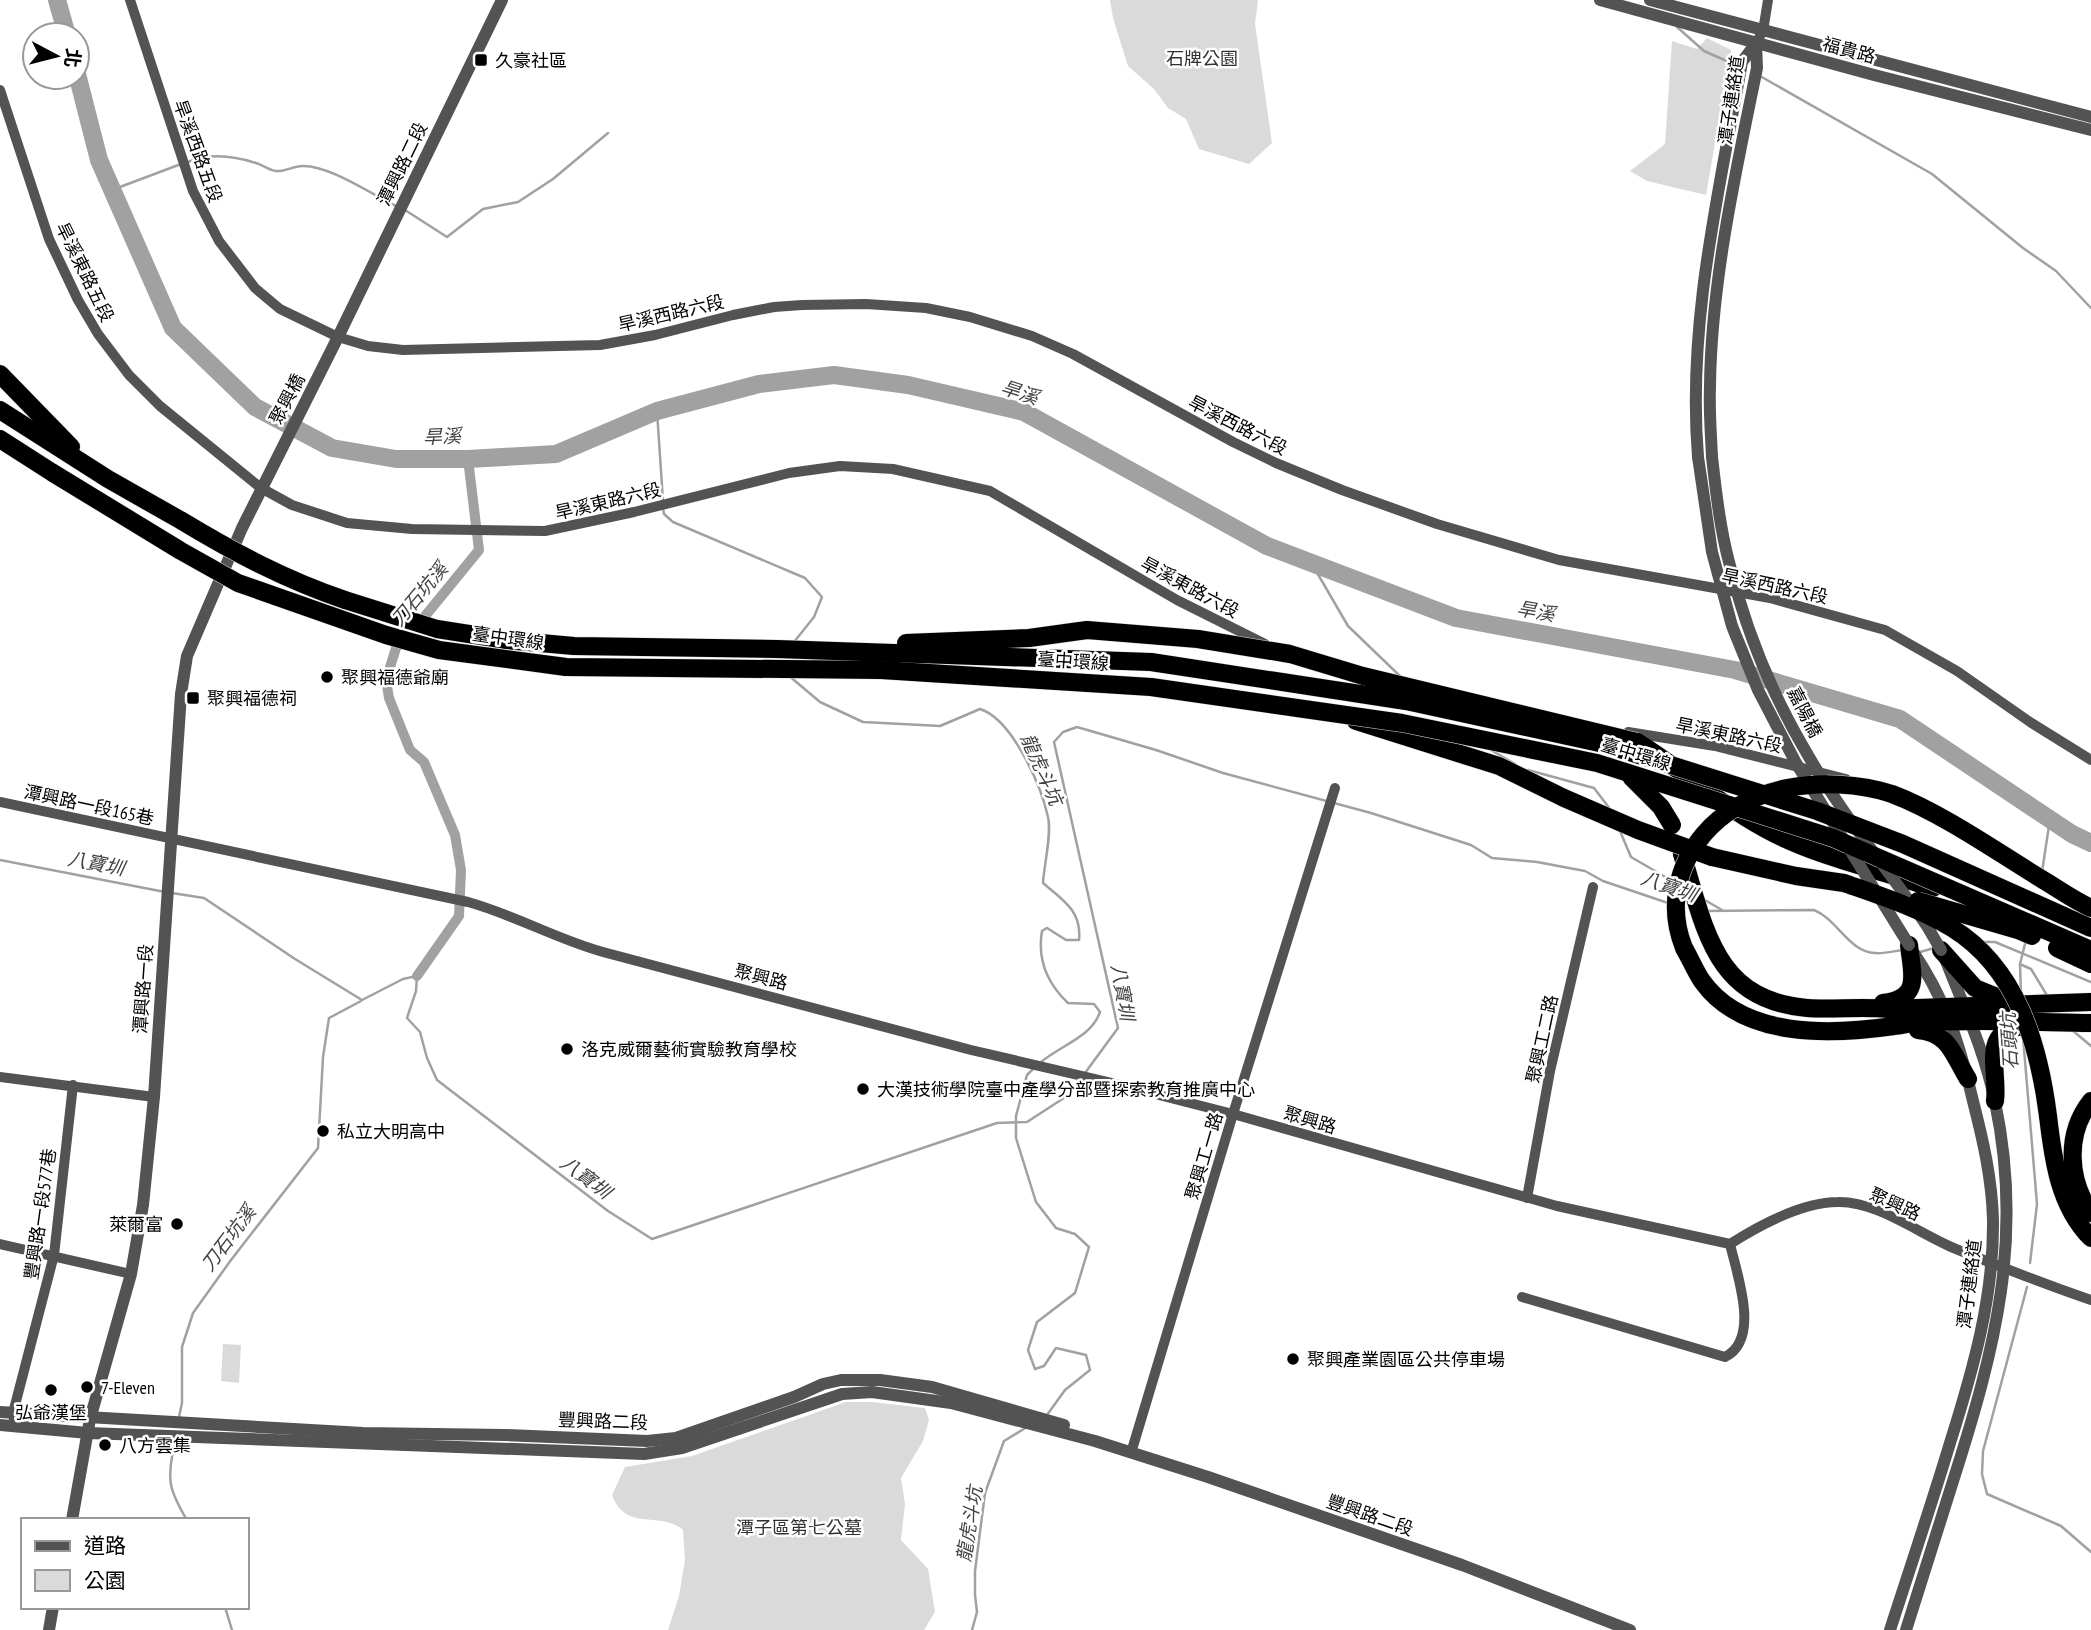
<svg xmlns="http://www.w3.org/2000/svg" width="2091" height="1630" viewBox="0 0 2091 1630" font-family="'PT Sans Narrow','Noto Sans TC',sans-serif">
<rect width="100%" height="100%" fill="#fff"/>
<g fill="#dadada">
<path d="M1110,0h148l-3,24 17,119 -23,21 -50,-15 -13,-30 -18,-11 -14,-19 -26,-23 -15,-48z"/>
<path d="M1707,38l24,12v17l-6,17 -19,111 -59,-14 -17,-10 35,-27 7,-103 25,8z"/>
<path d="M223,1344l18,1 -2,38 -18,-2z"/>
<path d="M846,1402h26l53,6 4,12 -6,21 -22,37 4,26 -4,36 27,29 7,43 -11,18h-256l11,-34 6,-36 -2,-30c-22,-20 -57,3 -71,-35l13,-28 67,-11z"/>
</g>
<g fill="none" stroke-linecap="round" stroke-linejoin="round">
<g stroke="#a1a1a1" stroke-width="2.5">
<path d="M1677,27l27,24 34,15"/>
<path d="M1760,76l172,98 91,74 33,23 35,37"/>
<path d="M188,162c21,-9 46,-6 68,1 7,2 13,7 20,8 9,1 17,-5 26,-5 27,-1 69,28 94,40"/>
<path d="M112,190l69,-26"/>
<path d="M405,210l42,27 36,-28 35,-7 35,-23 55,-46"/>
<path d="M657,411l6,90"/>
<path d="M663,508l1,6 9,8 132,56 17,19 -8,20 -20,25"/>
<path d="M1312,564l36,62 54,52"/>
<path d="M788,675l32,27 43,20 77,4 40,-17c32,10 61,76 68,108 4,16 -4,48 -5,66 20,17 39,28 36,57h-13l-19,-12 -5,3c-5,29 5,52 26,72l26,1 6,8c-9,26 -40,33 -60,51"/>
<path d="M1491,750l24,14"/>
<path d="M1528,770l66,18 16,21"/>
<path d="M1620,831l11,26 43,25"/>
<path d="M0,860l165,32"/>
<path d="M2042,872l8,-53"/>
<path d="M172,893l32,5 91,61 67,41 41,-21 14,-3 -1,15 -9,27 13,14 7,26 10,22 171,131 44,28 345,-116 30,-1 40,-26 13,-18"/>
<path d="M1703,899l19,11"/>
<path d="M1705,911l109,-1c23,9 35,42 61,43 9,1 19,-2 28,-3"/>
<path d="M1982,942h13l96,40"/>
<path d="M1920,952l14,-4"/>
<path d="M2022,965l9,4 17,28"/>
<path d="M2021,995l-1,-31 6,-24"/>
<path d="M2072,1030l19,16"/>
<path d="M2023,1037l14,167 -7,59"/>
<path d="M1035,1067l-8,8 -11,41v22l20,64 20,26 19,6 14,13 -14,46 -38,29 -9,28 7,19 9,-3 12,-18 30,7 4,15 -25,20 -18,25"/>
<path d="M1085,1073l33,-45 -64,-286 9,-10 14,-5 79,23 67,23 148,40 100,32 21,13 45,4 48,9 18,10 65,22"/>
<path d="M2027,1287l-44,164 -1,23 5,20 74,32 30,26"/>
<path d="M179,1417l3,-14v-56l11,-34 38,-53 87,-112 5,-91 6,-39 32,-17"/>
<path d="M175,1440c-7,39 -9,45 12,80"/>
<path d="M225,1607l7,23"/>
<path d="M972,1630l5,-18 -2,-17v-24l10,-78 19,-52 23,-14"/>
</g>
<g stroke="#a1a1a1" stroke-width="10">
<path d="M417,626l62,-76 -11,-91"/>
<path d="M406,638l-10,10 -10,32 3,18 21,52 14,12 31,73 6,35 -2,46 -42,60"/>
</g>
<g stroke="#a1a1a1" stroke-width="18">
<path d="M57,0l10,35"/>
<path d="M77,74l22,86 74,168 82,79 77,41 64,11h72l88,-5 101,-43 102,-27 75,-9 74,10 116,27 243,134 189,72 279,52 165,49 172,115 19,9"/>
</g>
<defs>
<g id="motorway">
<path d="M0,374l71,73"/>
<path d="M0,410l108,69 74,42"/>
<path d="M0,439l53,34"/>
<path d="M345,600l92,29 70,11 67,6 203,3"/>
<path d="M1356,721l143,45 65,32"/>
<path d="M1637,742c47,29 88,67 138,92 51,25 105,36 158,54"/>
<path d="M1682,854c23,74 32,146 125,154 27,2 54,-2 81,1l203,-7"/>
<path d="M1712,857l84,19 48,7"/>
<path d="M1684,948c6,10 11,23 18,33 41,58 129,54 192,45 7,0 14,-3 21,-3 59,-4 117,-1 176,0"/>
<path d="M1941,950l34,38 32,13"/>
<path d="M1883,1003c39,-5 29,-29 26,-58"/>
<path d="M1918,1030c32,3 35,25 50,49"/>
<path d="M1995,1101c4,-31 -16,-72 30,-75"/>
<path d="M2091,1101c-26,33 -23,79 0,112"/>
<path d="M2048,1116c5,43 11,90 43,122"/>
</g>
</defs>
<use href="#motorway" stroke="#dbdbdb" stroke-width="19"/>
<g stroke="#535353" stroke-width="10">
<path d="M130,0l63,191 26,50 36,47 25,21 58,28 30,9 35,4 197,-5 55,-10 78,-20 41,-8 28,-2 64,-1 60,4 44,9 62,19 41,18 160,88 43,21 66,27 95,34 122,36 211,38 115,32 72,41 73,51 61,38"/>
<path d="M1756,43l7,-12 5,-31"/>
<path d="M0,90l49,149 29,61 20,34 31,41 31,31 101,82 31,17 55,18 65,6 133,2 89,-19 155,-39 51,-7 53,3 97,22 187,109 88,44"/>
<path d="M1628,732l87,14 131,33"/>
<path d="M0,802l468,100c47,13 88,37 135,50l368,98 137,32 125,32 324,92 173,38c30,-19 72,-42 108,-42 39,-1 83,33 118,47 45,18 90,36 135,51"/>
<path d="M0,1077l154,20"/>
<path d="M1527,1198l23,-127 43,-184"/>
<path d="M0,1244l131,30"/>
<path d="M1522,1297l203,60c36,-18 12,-82 5,-113"/>
<path d="M15,1427l-2,-14 41,-158 19,-170"/>
<path d="M1131,1453l102,-339 102,-326"/>
</g>
<g stroke="#535353" stroke-width="12">
<path d="M1600,0l274,75 217,55"/>
<path d="M1650,0l441,117"/>
<path d="M1698,457c-11,-133 21,-265 44,-395l14,-19"/>
<path d="M1712,457c-1,-23 -3,-47 -2,-70 1,-105 26,-216 47,-319l-1,-25"/>
<path d="M0,1412l363,21 142,2 142,6 29,-3 118,-41 29,-13 18,-4h39l52,7 132,38"/>
<path d="M0,1425l88,8 556,21 38,-6 160,-54 30,-2 79,11 144,38 113,36 254,88 168,65"/>
<path d="M72,1520l18,-101 41,-145 12,-69 11,-108 27,-403 6,-38 55,-128 96,-191 164,-337"/>
<path d="M49,1630l4,-23"/>
<path d="M1890,1630c20,-62 41,-124 60,-187 23,-73 44,-146 43,-223 -1,-41 -10,-80 -20,-119 -14,-59 -27,-101 -61,-151"/>
<path d="M1906,1630c16,-51 32,-102 48,-152 41,-129 70,-240 41,-376 -10,-50 -31,-95 -49,-141"/>
</g>
<use href="#motorway" stroke="#000" stroke-width="18"/>
<defs>
<g id="motorway-bridge">
<path d="M53,473l128,78 57,32 148,52 53,15 127,17 315,3 270,17 251,36 195,40 236,75 258,112"/>
<path d="M182,521c53,32 104,59 163,79"/>
<path d="M906,643l123,-5 58,-8 111,9 92,15 73,22 274,66"/>
<path d="M777,649l374,13 255,39 198,43 213,67 86,33 188,84"/>
<path d="M1631,777l30,30 11,18"/>
<path d="M1564,798l74,32 74,27"/>
<path d="M1844,883c37,13 74,25 108,45 65,40 87,117 96,188"/>
<path d="M1918,901l100,29 14,6"/>
<path d="M1684,948c-16,-40 -8,-81 20,-114 21,-25 51,-39 83,-46 33,-6 72,-5 105,6 48,18 104,57 148,84 17,10 33,22 51,30"/>
<path d="M2057,948l34,16"/>
</g>
</defs>
<use href="#motorway-bridge" stroke="#dbdbdb" stroke-width="19" stroke-linecap="butt"/>
<g stroke="#535353" stroke-width="12">
<path d="M1698,457l14,95 20,74 26,64 38,73 113,182"/>
<path d="M1712,457c4,35 8,71 17,105 16,66 42,130 76,188 35,62 81,117 122,176l14,24"/>
</g>
<use href="#motorway-bridge" stroke="#000" stroke-width="18"/>
</g>
<g fill="#000" stroke="#fff" stroke-width="2.5">
<rect x="474" y="53" width="14" height="14" rx="3.5"/>
<circle cx="327" cy="677" r="7"/>
<rect x="186" y="691" width="14" height="14" rx="3.5"/>
<circle cx="567" cy="1049" r="7"/>
<circle cx="863" cy="1089" r="7"/>
<circle cx="323" cy="1131" r="7"/>
<circle cx="177" cy="1224" r="7"/>
<circle cx="1293" cy="1359" r="7"/>
<circle cx="87" cy="1387" r="7"/>
<circle cx="51" cy="1390" r="7"/>
<circle cx="105" cy="1445" r="7"/>
</g>
<g text-anchor="middle" dominant-baseline="central" stroke-width="5" stroke-linejoin="round" paint-order="stroke">
<g font-size="18" fill="#000" stroke="#fff">
<text transform="translate(1849 50) rotate(15)">福貴路</text>
<text transform="translate(1731 100) rotate(-82)">潭子連絡道</text>
<text transform="translate(198 151) rotate(70)">旱溪西路五段</text>
<text transform="translate(402 164) rotate(-64)">潭興路二段</text>
<text transform="translate(85 272) rotate(64)">旱溪東路五段</text>
<text transform="translate(671 313) rotate(-13)">旱溪西路六段</text>
<text transform="translate(287 399) rotate(-63)">聚興橋</text>
<text transform="translate(1238 425) rotate(27)">旱溪西路六段</text>
<text transform="translate(608 501) rotate(-13)">旱溪東路六段</text>
<text transform="translate(1775 586) rotate(12)">旱溪西路六段</text>
<text transform="translate(1190 587) rotate(28)">旱溪東路六段</text>
<text transform="translate(508 638) rotate(8)">臺中環線</text>
<text transform="translate(1073 661) rotate(4)">臺中環線</text>
<text transform="translate(1805 712) rotate(63)">嘉陽橋</text>
<text transform="translate(1729 735) rotate(12)">旱溪東路六段</text>
<text transform="translate(1636 754) rotate(17)">臺中環線</text>
<text transform="translate(89 805) rotate(12)">潭興路一段165巷</text>
<text transform="translate(761 977) rotate(14)">聚興路</text>
<text transform="translate(143 989) rotate(-86)">潭興路一段</text>
<text transform="translate(1542 1039) rotate(-78)">聚興工二路</text>
<text transform="translate(1310 1120) rotate(16)">聚興路</text>
<text transform="translate(1204 1156) rotate(-74)">聚興工一路</text>
<text transform="translate(1895 1204) rotate(24)">聚興路</text>
<text transform="translate(40 1214) rotate(-82)">豐興路一段577巷</text>
<text transform="translate(1969 1284) rotate(-83)">潭子連絡道</text>
<text transform="translate(603 1421) rotate(2)">豐興路二段</text>
<text transform="translate(1370 1515) rotate(19)">豐興路二段</text>
</g>
<g font-size="18" fill="#313131" stroke="#fff">
<text x="1202" y="58">石牌公園</text>
<text x="799" y="1527">潭子區第七公墓</text>
</g>
<g font-size="18" fill="#000" stroke="#fff" text-anchor="start">
<text x="495" y="60">久豪社區</text>
<text x="341" y="677">聚興福德爺廟</text>
<text x="207" y="698">聚興福德祠</text>
<text x="581" y="1049">洛克威爾藝術實驗教育學校</text>
<text x="877" y="1089">大漢技術學院臺中產學分部暨探索教育推廣中心</text>
<text x="337" y="1131">私立大明高中</text>
<text x="163" y="1224" text-anchor="end">萊爾富</text>
<text x="1307" y="1359">聚興產業園區公共停車場</text>
<text x="101" y="1387">7-Eleven</text>
<text x="51" y="1412" text-anchor="middle">弘爺漢堡</text>
<text x="119" y="1445">八方雲集</text>
</g>
<g font-size="19" font-style="italic" fill="#424242" stroke="#fff">
<text transform="translate(1020 392) rotate(18)">旱溪</text>
<text transform="translate(442 436) rotate(-2)">旱溪</text>
<text transform="translate(419 594) rotate(-50)">刀石坑溪</text>
<text transform="translate(1536 611) rotate(10)">旱溪</text>
<text transform="translate(1042 769) rotate(66)">龍虎斗坑</text>
<text transform="translate(96 863) rotate(11)">八寶圳</text>
<text transform="translate(1669 886) rotate(19)">八寶圳</text>
<text transform="translate(1123 992) rotate(80)">八寶圳</text>
<text transform="translate(2009 1041) rotate(-93)">石頭坑</text>
<text transform="translate(586 1177) rotate(37)">八寶圳</text>
<text transform="translate(228 1238) rotate(-53)">刀石坑溪</text>
<text transform="translate(969 1524) rotate(-81)">龍虎斗坑</text>
</g>
</g>
<rect x="21" y="1518" width="228" height="91" fill="#ffffff" stroke="#999999" stroke-width="2"/>
<rect x="35" y="1541" width="35" height="10" fill="#535353" stroke="#999999" stroke-width="2"/>
<text x="84" y="1553" font-size="21" fill="#000000">道路</text>
<rect x="35" y="1570" width="35" height="21" fill="#dadada" stroke="#999999" stroke-width="2"/>
<text x="84" y="1588" font-size="21" fill="#000000">公園</text>
<g transform="translate(56 56) rotate(97)"><circle r="33" fill="#ffffff" stroke="#999999" stroke-width="2"/>
<path d="M0-5L12 26L0 18L-12 26Z" fill="#000000"/>
<text y="-10" font-size="19" font-weight="bold" text-anchor="middle" fill="#000000">北</text>
</g>
</svg>
